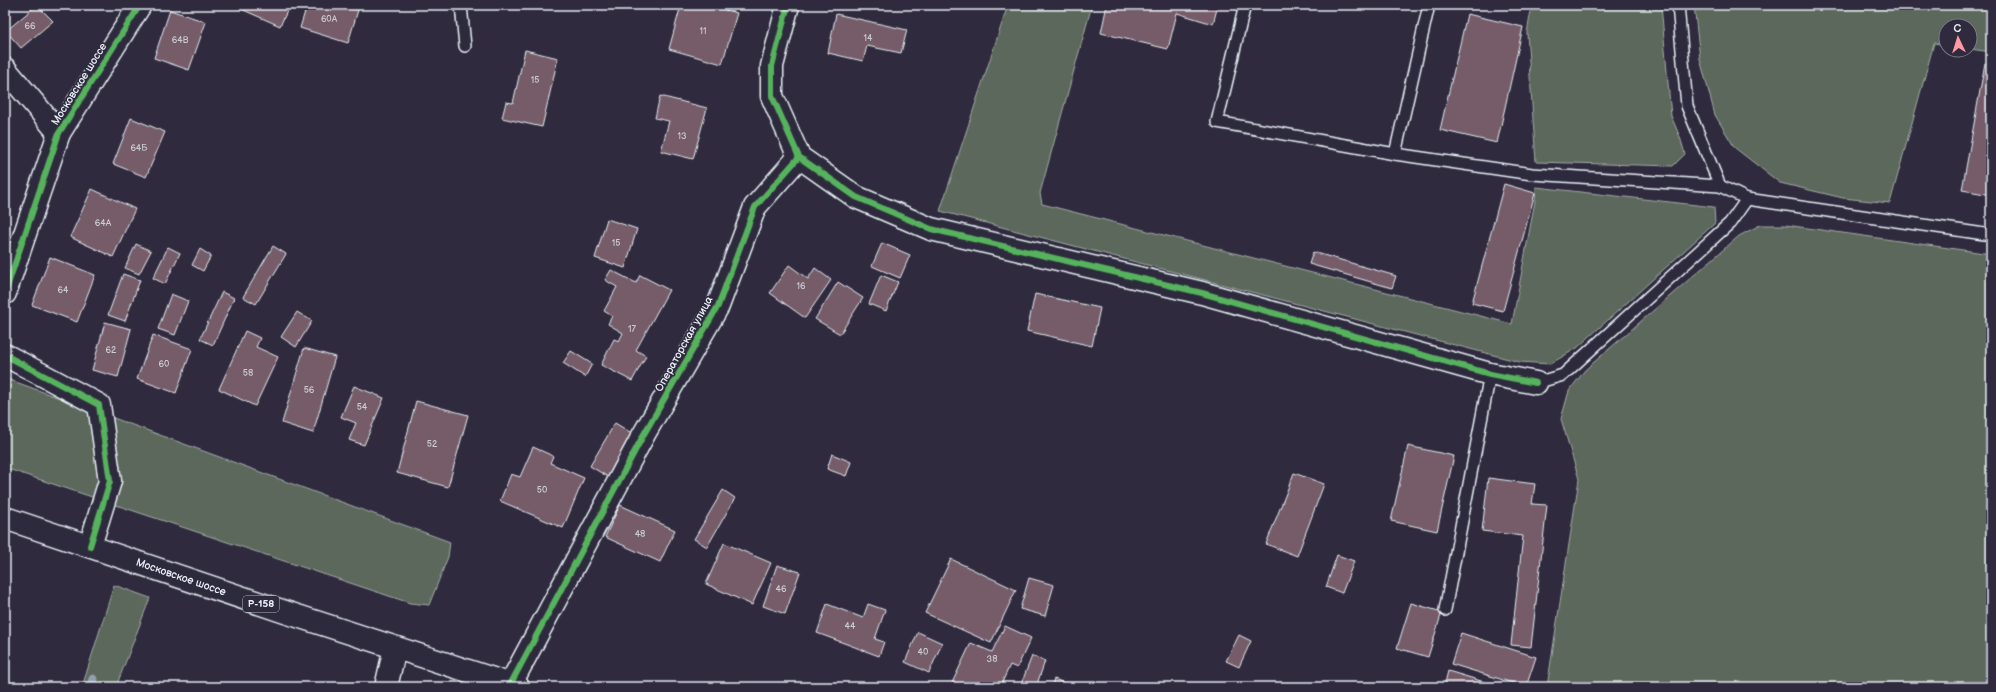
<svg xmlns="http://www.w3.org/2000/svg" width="1996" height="692" viewBox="0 0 1996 692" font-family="'Balsamiq Sans',sans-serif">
<rect width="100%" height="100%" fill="#2f2a3d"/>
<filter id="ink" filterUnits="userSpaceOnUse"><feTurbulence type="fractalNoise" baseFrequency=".025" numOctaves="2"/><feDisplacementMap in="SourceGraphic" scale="8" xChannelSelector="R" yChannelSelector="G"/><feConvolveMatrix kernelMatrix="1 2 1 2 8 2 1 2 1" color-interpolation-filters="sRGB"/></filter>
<g filter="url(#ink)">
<g fill="#5d685c" stroke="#a2acaa">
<path d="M1008,5h84l-52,188 2,11 470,120 23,-123 1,-14 178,20 1,16 -138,125 -27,16 -30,-2 -580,-151z"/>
<path d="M1532,5h129l10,111 9,21 5,17 -12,12 -137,-4 -9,-129z"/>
<path d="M1694,5h297v47l-21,-3v-23h-24v19l-12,-2 -44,160 -47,-5 -63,-15 -45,-35 -20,-33 -15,-56z"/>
<path d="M1760,225h26l205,29v433h-444l32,-208 -18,-60 8,-28 16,-21 154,-134z"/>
<path d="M5,378l445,164 -2,15 -19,48 -19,-2 -405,-135z"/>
<path d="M114,585l36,13 -34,89h-34z"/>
</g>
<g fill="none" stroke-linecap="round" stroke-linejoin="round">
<path stroke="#939eaf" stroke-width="9" d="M90,687l3,-8"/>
</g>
<g fill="#745c67" stroke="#e8f1f8">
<path d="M37,5l16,16 -32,27 -15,-17z"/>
<path d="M232,5h58l-10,21z"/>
<path d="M307,5h35l16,5 -10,33 -48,-15z"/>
<path d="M681,5h38l-1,3 19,5 -15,51 -53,-15z"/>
<path d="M1107,5h111l-5,19 -36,-11 -9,36 -67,-16z"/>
<path d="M170,10l36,12 -17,48 -35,-12z"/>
<path d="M836,14l71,16 -6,23 -34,-7 -4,15 -35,-8z"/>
<path d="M1467,14l56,13 -26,116 -57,-13z"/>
<path d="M525,50l33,8 -16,69 -40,-9 4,-16 7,1z"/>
<path d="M1985,63l6,1v131l-29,-5z"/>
<path d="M660,96l47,12 -14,51 -32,-8 8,-30 -14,-3z"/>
<path d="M131,118l34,14 -19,45 -33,-13z"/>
<path d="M1504,184l31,9 -32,118 -31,-8z"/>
<path d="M92,189l43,20 -22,48 -43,-20z"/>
<path d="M607,219l30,10 -12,39 -30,-10z"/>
<path d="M882,243l28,12 -10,23 -28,-12z"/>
<path d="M136,244l15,7 -12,23 -14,-6z"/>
<path d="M273,246l13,8 -30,50 -13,-7z"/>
<path d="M168,247l12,6 -15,31 -12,-6z"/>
<path d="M200,249l11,7 -8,15 -11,-6z"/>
<path d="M1313,252l83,24 -4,12 -83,-24z"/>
<path d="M50,257l45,18 -18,47 -45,-17z"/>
<path d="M789,265l19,14 7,-11 16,12 -26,38 -35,-25z"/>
<path d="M611,270l25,13 4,-8 29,15 -33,60 10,6 -14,25 -31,-16 13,-26 5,2 4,-8 -15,-9 4,-8 -8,-5 13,-24 -12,-7z"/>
<path d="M123,274l17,6 -15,41 -17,-6z"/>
<path d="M881,275l17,7 -12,29 -17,-7z"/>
<path d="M838,282l25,16 -23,36 -25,-15z"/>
<path d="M222,292l12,6 -21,47 -13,-6z"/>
<path d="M171,294l17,7 -13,34 -17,-6z"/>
<path d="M1035,294l65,14 -8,38 -65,-15z"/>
<path d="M297,312l15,9 -16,26 -15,-10z"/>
<path d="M105,322l26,7 -13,48 -26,-7z"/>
<path d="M245,331l15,7 -4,9 22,10 -23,49 -36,-17z"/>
<path d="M153,335l39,14 -16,44 -39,-14z"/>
<path d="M304,348l31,9 -22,76 -31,-10z"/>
<path d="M571,351l21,13 -7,13 -22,-14z"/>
<path d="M354,386l30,12 -20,47 -15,-5 7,-17 -15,-6z"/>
<path d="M416,401l52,14 -20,72 -51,-14z"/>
<path d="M615,423l18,11 -25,43 -18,-11z"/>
<path d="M1408,446l46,10 -17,75 -46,-10z"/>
<path d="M533,447l20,9 -3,7 34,15 -21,50 -63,-27 11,-27 9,3z"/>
<path d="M832,454l19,8 -5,14 -19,-7z"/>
<path d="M1294,473l30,11 -27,72 -31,-12z"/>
<path d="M1488,478l47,6 -3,20 15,1 -16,142 -20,-2 12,-109 -41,-5z"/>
<path d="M723,490l12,8 -28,49 -13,-8z"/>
<path d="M620,505l55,25 -15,32 -55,-25z"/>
<path d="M724,543l47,20 -19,42 -46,-21z"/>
<path d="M1337,555l17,6 -12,32 -16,-6z"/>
<path d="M951,559l65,31 -25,53 -66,-30z"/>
<path d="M777,565l23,7 -15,42 -22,-8z"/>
<path d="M1029,578l25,7 -9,31 -25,-7z"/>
<path d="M1411,603l31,9 -14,45 -31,-9z"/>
<path d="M827,604l36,14 5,-14 17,6 -10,29 9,3 -5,14 -62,-23z"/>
<path d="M1005,626l26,12 -14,30 -7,-3 -10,22h-39l-9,-4 19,-40 21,9z"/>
<path d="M918,632l24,11 -13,30 -24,-11z"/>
<path d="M1461,633l75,24 -10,30 -75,-23z"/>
<path d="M1239,635l12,6 -12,26 -13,-6z"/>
<path d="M1032,656l13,5 -9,26h-16z"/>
<path d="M1448,671l53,16h-57z"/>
<path d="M1054,679l21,8h-24z"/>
</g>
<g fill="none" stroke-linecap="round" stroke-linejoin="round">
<defs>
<g id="lane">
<path d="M461,5l4,41"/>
<path d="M1245,5l-28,117 178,32 137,20 188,12 27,13 244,36"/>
<path d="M1678,5l9,101 33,80"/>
<path d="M1395,154l34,-149"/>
<path d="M1536,383l27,-8 167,-152 17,-24"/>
<path d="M1445,610l45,-236"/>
</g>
<g id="street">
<path d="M5,69l54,64"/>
<path d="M799,157l57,40 75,32 271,64 288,81 46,9"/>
<path d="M5,293l54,-160 81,-128"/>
<path d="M5,355l94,50 11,76 -20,65"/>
<path d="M510,685l134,-251 74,-128 37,-99 44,-50 -27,-61v-30l16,-61"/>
<path d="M386,687l9,-39"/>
</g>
<path id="primary" d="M5,518l280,94 233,75"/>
</defs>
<use href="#lane" stroke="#e8f1f8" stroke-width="14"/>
<use href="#street" stroke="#e8f1f8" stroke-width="25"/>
<use href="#primary" stroke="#e8f1f8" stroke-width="25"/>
<use href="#lane" stroke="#2f2a3d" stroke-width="11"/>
<use href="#street" stroke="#2f2a3d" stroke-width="22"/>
<use href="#primary" stroke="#2f2a3d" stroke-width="22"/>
<defs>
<g id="cycleway">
<path d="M799,157l57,40 75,32 271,64 288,81 46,9"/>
<path d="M5,293l54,-160 81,-128"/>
<path d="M5,355l94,50 11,76 -20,65"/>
<path d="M510,685l134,-251 74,-128 37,-99 44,-50 -27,-61v-30l16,-61"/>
</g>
</defs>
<use href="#cycleway" stroke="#2f2a3d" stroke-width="8"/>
<use href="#cycleway" stroke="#56b35d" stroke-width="6"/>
</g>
</g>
<g text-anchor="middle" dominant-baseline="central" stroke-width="3.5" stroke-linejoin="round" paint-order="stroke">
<g font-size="9" fill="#cbccd4">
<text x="329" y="19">60А</text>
<text x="30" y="26">66</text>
<text x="703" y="31">11</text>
<text x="868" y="38">14</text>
<text x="180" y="40">64В</text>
<text x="535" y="80">15</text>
<text x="682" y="136">13</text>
<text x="139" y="148">64Б</text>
<text x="103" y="223">64А</text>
<text x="616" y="243">15</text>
<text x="801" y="286">16</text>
<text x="63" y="290">64</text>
<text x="632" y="329">17</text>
<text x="111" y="350">62</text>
<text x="164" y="364">60</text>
<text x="248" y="373">58</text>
<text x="309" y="390">56</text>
<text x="362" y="407">54</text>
<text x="432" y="444">52</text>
<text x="542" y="490">50</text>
<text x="640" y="534">48</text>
<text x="781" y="589">46</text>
<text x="850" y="626">44</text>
<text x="923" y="652">40</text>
<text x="992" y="659">38</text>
</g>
<rect fill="#2f2a3d" stroke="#b0b5c0" stroke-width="1" x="243" y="596" width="36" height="16" rx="3"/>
<g font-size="10" font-weight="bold" fill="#e8f1f8">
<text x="261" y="604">Р-158</text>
</g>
<g font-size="11" fill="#e8f1f8" stroke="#2f2a3d">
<text transform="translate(79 84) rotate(-58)">Московское шоссе</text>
<text transform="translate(684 344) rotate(-61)">Операторская улица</text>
<text transform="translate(181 577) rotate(19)">Московское шоссе</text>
</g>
</g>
<rect width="1996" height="692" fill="none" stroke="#2f2a3d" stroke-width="20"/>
<rect x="10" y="10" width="1976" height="672" fill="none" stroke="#e8f1f8" stroke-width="1.5" filter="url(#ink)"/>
<g transform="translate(1958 38) rotate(356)"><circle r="19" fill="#2f2a3d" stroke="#797a88"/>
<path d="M0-3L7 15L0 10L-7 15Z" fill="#ff9aa2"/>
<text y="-6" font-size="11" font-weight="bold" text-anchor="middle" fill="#e8f1f8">С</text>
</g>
</svg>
